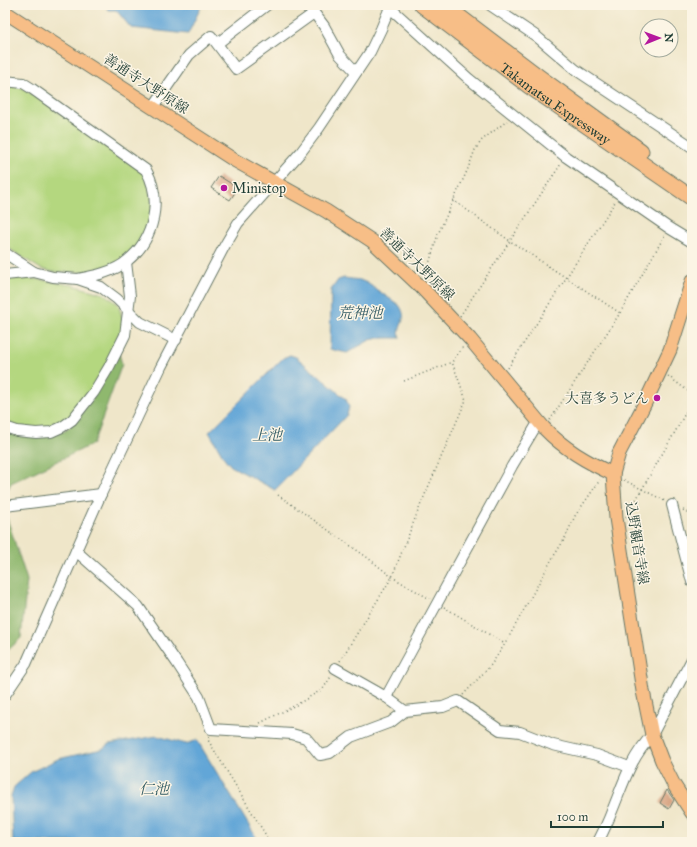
<svg xmlns="http://www.w3.org/2000/svg" width="697" height="847" viewBox="0 0 697 847" font-family="'IM FELL Great Primer','Noto Serif JP',serif">
<rect width="100%" height="100%" fill="#fcf5e5"/>
<filter id="ink" filterUnits="userSpaceOnUse"><feTurbulence type="fractalNoise" baseFrequency=".025" numOctaves="2"/><feDisplacementMap in="SourceGraphic" scale="8" xChannelSelector="R" yChannelSelector="G"/><feConvolveMatrix kernelMatrix="1 2 1 2 8 2 1 2 1" color-interpolation-filters="sRGB"/></filter>
<filter id="wash" filterUnits="userSpaceOnUse"><feTurbulence type="fractalNoise" baseFrequency=".012" numOctaves="4" result="noise"/><feDisplacementMap in="SourceGraphic" scale="16" xChannelSelector="R" yChannelSelector="G"/><feGaussianBlur stdDeviation="0.9" result="paint"/><feColorMatrix in="noise" values="0 0 0 0 0 0 0 0 0 0 0 0 0 0 0 0 0 1.4 0 .05"/><feComposite in="paint" operator="in"/></filter>
<g filter="url(#wash)">
<rect width="100%" height="100%" fill="#efe6c9"/>
<g fill="#b4d77f" stroke="#6a8a5a">
<path d="M17,86l6,2 122,83 8,33 -10,36 -27,25 -27,7h-35l-13,-3 -36,-23v-159z"/>
<path d="M5,278l30,1 37,6 32,9 14,10 4,13 1,12 -28,57 -20,26 -25,18 -45,-4z"/>
</g>
<g fill="#8fb86e" stroke="#577a51">
<path d="M119,354l3,10 -29,80 -82,39 -6,12v-62l30,4 30,-6 12,-12z"/>
<path d="M5,512l22,68 -6,58 -16,15z"/>
</g>
<g fill="#62a6d7" stroke="#407286">
<path d="M105,5h97l-14,29 -57,-6 -15,-18h-8z"/>
<path d="M344,278l16,2 7,3 32,22c11,15 -3,20 1,33h-21l-9,2 -23,13 -17,-4 1,-59 7,-10z"/>
<path d="M290,355l6,2 50,42 3,8 -2,8 -72,75 -44,-24 -6,-7 -16,-27 74,-74z"/>
<path d="M157,736l29,8 11,-4 62,102h-246l-2,-46 3,-9 17,-15 27,-13 44,-10 7,-5z"/>
</g>
<g id="blocks">
<g fill="#d39a76">
<path d="M219,176l19,12 -8,12 -19,-12z"/>
<path d="M667,790l7,10 -5,9 -9,-6z"/>
</g>
</g>
</g>
<g filter="url(#ink)">
<use href="#blocks" fill-opacity="0" stroke="#687868" stroke-width="1"/>
<g fill="none" stroke-linecap="round" stroke-linejoin="round">
<defs>
<g id="minor">
<path d="M308,5l16,21 16,29 16,17"/>
<path d="M387,5l82,74 97,78 103,71 23,14"/>
<path d="M490,5l46,31 40,34 116,77"/>
<path d="M218,43l49,-38"/>
<path d="M5,81l18,2 8,5 115,82c17,30 8,70 -19,91 -13,11 -33,15 -49,18"/>
<path d="M153,107l36,-52 22,-19 25,33 78,-56"/>
<path d="M5,253l29,19 19,5 25,2 23,8 16,12 23,23 36,18"/>
<path d="M5,275l29,-3"/>
<path d="M5,427l12,4 19,2 15,-1 11,-5 10,-7 22,-28 15,-25 16,-32 5,-39 -4,-34"/>
<path d="M672,505l20,77"/>
<path d="M5,506l96,-12"/>
<path d="M76,551l62,55 39,57 22,34 12,32 81,5 14,4 14,17 10,-2 21,-16 40,-15 14,-11 38,-4 15,-6 42,29 20,2 33,13 44,10 32,12"/>
<path d="M335,668l51,29 19,14"/>
<path d="M5,695l21,-31 75,-170 60,-127 64,-122 13,-22 63,-71 18,-24 51,-76 11,-23 10,-24"/>
<path d="M386,697l126,-231 27,-45"/>
<path d="M598,842c5,-10 10,-20 14,-31 12,-29 18,-52 40,-76l40,-76"/>
</g>
<g id="major">
<path d="M5,12l229,148 92,51 46,30 50,47 48,51 74,89c20,21 43,34 69,46"/>
<path d="M692,281l-22,69 -26,55 -25,48 -6,21 3,44 27,173 9,44 10,26 12,24 18,28"/>
</g>
<g id="highway">
<path id="s1" d="M422,5l107,81 163,112"/>
<path d="M444,5l95,72 102,74"/>
</g>
</defs>
<use href="#minor" stroke="#687868" stroke-width="12"/>
<use href="#major" stroke="#687868" stroke-width="15"/>
<use href="#highway" stroke="#687868" stroke-width="17"/>
<g stroke="#687868" stroke-width="1.5" stroke-dasharray="1 3" stroke-linecap="butt">
<path d="M453,200l57,41 110,72"/>
<path d="M425,277l13,-43 29,-63 8,-21 7,-10 25,-19"/>
<path d="M460,316l101,-152"/>
<path d="M508,368l107,-166"/>
<path d="M668,376l24,18"/>
<path d="M404,381l48,-19"/>
<path d="M550,420l70,-107 45,-78"/>
<path d="M624,480l41,21"/>
<path d="M278,495l90,63 24,19 38,22"/>
<path d="M683,510l9,5"/>
<path d="M626,517l53,-92 13,-25"/>
<path d="M444,607l61,37"/>
<path d="M340,661l52,-84 28,-71 46,-106 -14,-38 11,-15"/>
<path d="M463,695l28,-30 14,-21 47,-85 12,-19 11,-24 25,-36"/>
<path d="M260,723l36,-18 27,-16 9,-14"/>
<path d="M209,737l-1,3 62,102"/>
</g>
<use href="#minor" stroke="#fff" stroke-width="10"/>
<use href="#major" stroke="#f7be87" stroke-width="13"/>
<use href="#highway" stroke="#f7be87" stroke-width="15"/>
</g>
</g>
<g fill="#b5179e" stroke="#fcf5e5" stroke-width="1.5">
<circle cx="224" cy="188" r="4"/>
<circle cx="657" cy="398" r="4"/>
</g>
<g text-anchor="middle" dominant-baseline="central" stroke-width="3" stroke-linejoin="round" paint-order="stroke">
<g font-size="14" fill="#1f3d34" stroke="#fcf5e5">
<text transform="translate(146 84) rotate(33)">善通寺大野原線</text>
<text stroke="none"><textPath href="#s1" startOffset="166">Takamatsu Expressway</textPath></text>
<text transform="translate(417 264) rotate(44)">善通寺大野原線</text>
<text transform="translate(637 543) rotate(81)">込野観音寺線</text>
</g>
<g font-size="14" fill="#1f3d34" stroke="#fcf5e5" text-anchor="start">
<text x="232" y="188">Ministop</text>
<text x="649" y="398" text-anchor="end">大喜多うどん</text>
</g>
<g font-size="15" font-style="italic" fill="#335c65" stroke="#fcf5e5">
<text x="360" y="313">荒神池</text>
<text x="267" y="435">上池</text>
<text x="154" y="789">仁池</text>
</g>
</g>
<rect width="697" height="847" fill="none" stroke="#fcf5e5" stroke-width="20"/>
<g transform="translate(659 38) rotate(89)"><circle r="19" fill="#fcf5e5" stroke="#a4ab9e"/>
<path d="M0-3L7 15L0 10L-7 15Z" fill="#b5179e"/>
<text y="-6" font-size="11" font-weight="bold" text-anchor="middle" fill="#1f3d34">N</text>
</g>
<path d="M551 821v6h112v-6" fill="none" stroke="#1f3d34" stroke-width="2"/>
<text x="557" y="821" font-size="12" fill="#1f3d34" stroke="#fcf5e5" stroke-width="3" paint-order="stroke">100 m</text>
</svg>
